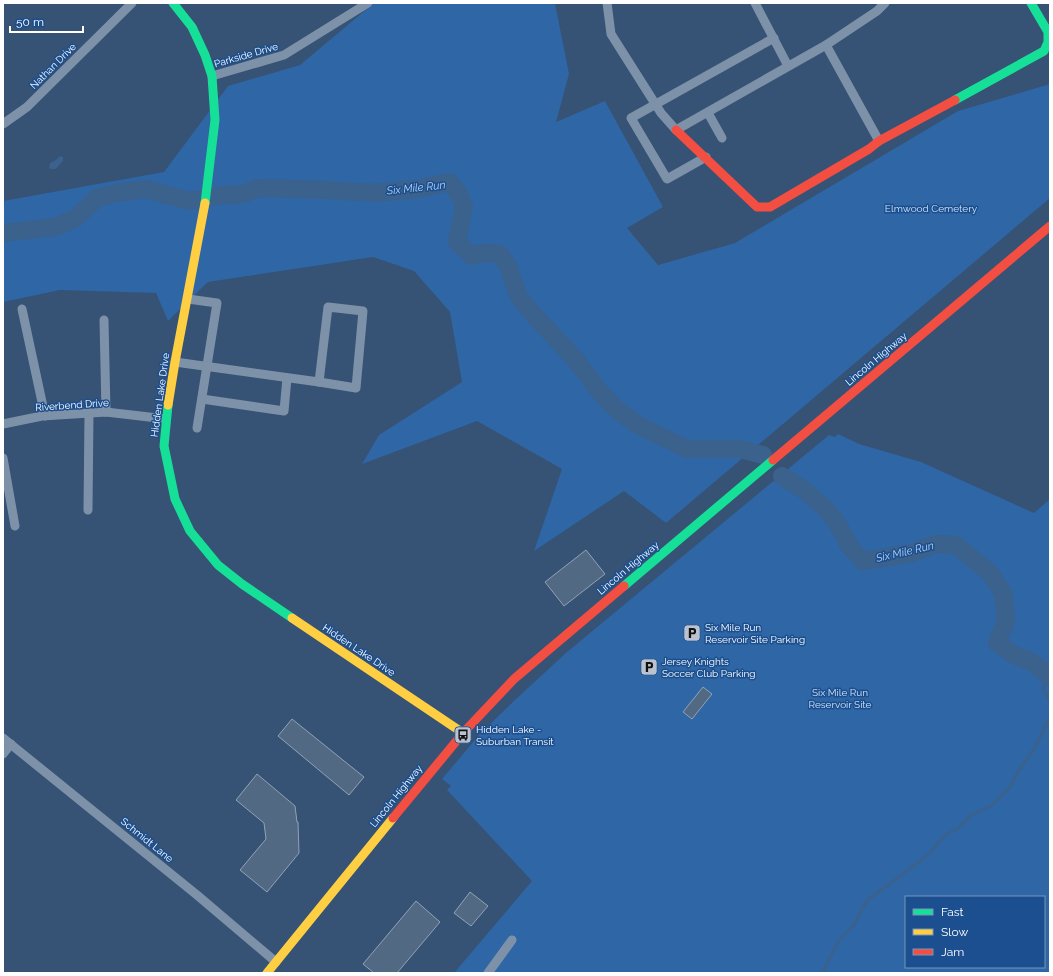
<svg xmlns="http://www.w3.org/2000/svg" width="1053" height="976" viewBox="0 0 1053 976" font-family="Raleway,sans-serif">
<rect width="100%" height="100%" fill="#365274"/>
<g fill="#2f66a5" fill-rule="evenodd">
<path d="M374,3h181l14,71 -13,48 49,-21 58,106 -36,21 31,37 77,-22 223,-132 92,-27v114l-384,325 -42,-32 -90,60 28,-82 -85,-48 -115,43 17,-29 83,-53 -12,-70 -36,-41 -41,-14 -165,25 -40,39 -12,-28 -96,-3 -57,12v-101l161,-29 64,-86 72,-21z"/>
<path d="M838,434l21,10 62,18 113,51 16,-14v474h-596l78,-92 -85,-91 4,-4 -9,-7 37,-44 37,-36 51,-47 262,-217 6,2zM906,897h138v70h-138z"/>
</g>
<path fill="#3b618d" d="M60,156l3,1v4l-7,8h-6l-1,-2 1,-4 6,-3z"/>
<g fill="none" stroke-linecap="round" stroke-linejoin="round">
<g stroke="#3b618d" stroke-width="3">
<path d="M1050,677l-7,11 7,13"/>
<path d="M822,973l17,-33 15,-15 13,-25 36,-26 27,-21 14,-17 16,-9 10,-11 21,-10 18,-18 10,-18 15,-21 16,-32"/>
</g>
<g stroke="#3b618d" stroke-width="18">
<path d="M3,233l52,-6 21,-9 21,-20 20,-5 28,-4 45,12 33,-6 20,-1 15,-6 71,2 44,3 44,-4 32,-7 9,10 6,14 -7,36 15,14 11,-3 17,1 8,12 11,31 13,16 43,46 25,33 15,16 21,16 51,25h53l23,6"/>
<path d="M782,476l22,14 22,19 11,14 13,24 13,14 48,-8 24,-9 21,1 34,28 13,20 3,28 -9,22 17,12 18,7 18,15"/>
</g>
</g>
<g fill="#526984" stroke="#92a2b6">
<path d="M586,550l19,24 -41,32 -19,-24z"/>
<path d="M703,687l9,7 -20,25 -9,-7z"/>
<path d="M292,719l72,58 -15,18 -71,-59z"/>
<path d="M257,774l38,32 2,16h1l1,31 -32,39 -27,-22 26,-31 -2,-16 -28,-23z"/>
<path d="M470,892l18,14 -17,20 -17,-13z"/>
<path d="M416,901l24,21 -43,51h-23l-11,-9z"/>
</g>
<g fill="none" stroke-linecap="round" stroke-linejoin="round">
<g stroke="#7d92a8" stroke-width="9">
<path d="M607,3l4,31 50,79 15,17 150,-85 51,-34 8,-8"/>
<path d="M755,3l33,63"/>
<path d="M826,45l53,96"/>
<path d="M212,76l72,-21 84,-52"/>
<path d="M708,113l14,25"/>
<path d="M3,124l24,-17 105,-104"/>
<path d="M706,157l-39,22 -36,-61 143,-80"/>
<path d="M188,299l29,4 -20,125"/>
<path d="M328,307l35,4 -7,77 -37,-6z"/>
<path d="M22,309l23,107"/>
<path d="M104,320l2,92"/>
<path d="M175,362l144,20"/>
<path d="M202,399l82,12 3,-33"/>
<path d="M3,424l39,-8 64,-4 60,7"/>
<path d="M3,458l12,68"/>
<path d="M88,510l1,-97"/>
<path d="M3,738l194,157 79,67"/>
<path d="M3,754l8,-10"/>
<path d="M488,973l24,-33"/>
</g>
<g stroke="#16e098" stroke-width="9">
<path d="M173,3l19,24 13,28 7,21 3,44 -10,83"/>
<path d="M955,100l89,-49 4,-9v-10l-17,-29"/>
<path d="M168,405l-4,41 11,53 15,32 28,34 24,19 50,34"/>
<path d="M624,586l149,-126"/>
</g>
<g stroke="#ffcf43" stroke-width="9">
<path d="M168,405l7,-43 30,-159"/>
<path d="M292,618l171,115"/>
<path d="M267,973l126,-155"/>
</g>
<g stroke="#f24e42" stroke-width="9">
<path d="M676,130l81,77h13l99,-58 10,-8 76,-41"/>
<path d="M773,460l277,-234"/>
<path d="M393,818l70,-85 51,-54 110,-93"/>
</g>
</g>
<defs>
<symbol id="parking-square" viewBox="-11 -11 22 22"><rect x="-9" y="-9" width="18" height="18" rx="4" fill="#b9c2ce" stroke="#1b4f8f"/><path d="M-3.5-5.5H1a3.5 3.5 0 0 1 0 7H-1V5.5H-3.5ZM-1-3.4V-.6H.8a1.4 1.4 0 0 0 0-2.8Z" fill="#111"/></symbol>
<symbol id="bus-square" viewBox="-11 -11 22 22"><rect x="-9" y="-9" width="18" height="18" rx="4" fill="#b9c2ce" stroke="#1b4f8f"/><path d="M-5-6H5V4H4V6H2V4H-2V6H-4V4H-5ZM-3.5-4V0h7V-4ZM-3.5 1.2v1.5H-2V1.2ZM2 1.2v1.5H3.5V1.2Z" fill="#111"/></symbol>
</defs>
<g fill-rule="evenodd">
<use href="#parking-square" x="682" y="623" width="20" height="20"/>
<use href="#parking-square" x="639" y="657" width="20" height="20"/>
<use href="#bus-square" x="453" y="725" width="20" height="20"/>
</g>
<g text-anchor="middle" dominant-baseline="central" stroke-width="3" stroke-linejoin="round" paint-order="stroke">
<g font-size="10" fill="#fff" stroke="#1b4f8f">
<text transform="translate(246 55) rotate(-16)">Parkside Drive</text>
<text transform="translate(53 66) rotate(-45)">Nathan Drive</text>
<text transform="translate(876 359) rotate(-40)">Lincoln Highway</text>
<text transform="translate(160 395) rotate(-82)">Hidden Lake Drive</text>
<text transform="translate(72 405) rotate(-4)">Riverbend Drive</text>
<text transform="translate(628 568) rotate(-40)">Lincoln Highway</text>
<text transform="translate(359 650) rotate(34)">Hidden Lake Drive</text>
<text transform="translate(396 796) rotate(-51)">Lincoln Highway</text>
<text transform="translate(147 840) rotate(39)">Schmidt Lane</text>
</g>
<g font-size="10" fill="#cfe3fa" stroke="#1b4f8f">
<text x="931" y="208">Elmwood Cemetery</text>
<text x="840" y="692">Six Mile Run<tspan x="840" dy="12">Reservoir Site</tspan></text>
</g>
<g font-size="10" fill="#fff" stroke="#1b4f8f" text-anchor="start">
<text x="705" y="627">Six Mile Run<tspan x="705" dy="12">Reservoir Site Parking</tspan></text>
<text x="662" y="661">Jersey Knights<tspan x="662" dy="12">Soccer Club Parking</tspan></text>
<text x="476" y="729">Hidden Lake -<tspan x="476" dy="12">Suburban Transit</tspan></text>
</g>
<g font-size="11" font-style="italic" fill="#b5d3f5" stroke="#1b4f8f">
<text transform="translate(416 188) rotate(-6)">Six Mile Run</text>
<text transform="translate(905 552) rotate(-13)">Six Mile Run</text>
</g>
</g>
<rect width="1053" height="976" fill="none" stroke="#ffffff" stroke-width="8"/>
<rect x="905" y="896" width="140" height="72" fill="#1b4f8f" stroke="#7695bc"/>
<rect x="913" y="909" width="20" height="6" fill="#16e098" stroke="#7695bc"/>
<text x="941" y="916" font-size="12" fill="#ffffff">Fast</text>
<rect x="913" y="929" width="20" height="6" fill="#ffcf43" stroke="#7695bc"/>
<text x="941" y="936" font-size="12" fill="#ffffff">Slow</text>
<rect x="913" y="949" width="20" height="6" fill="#f24e42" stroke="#7695bc"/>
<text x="941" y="956" font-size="12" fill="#ffffff">Jam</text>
<path d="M10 26v6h73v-6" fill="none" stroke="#ffffff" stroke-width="2"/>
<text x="16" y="26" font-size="12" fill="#ffffff" stroke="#1b4f8f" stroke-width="3" paint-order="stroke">50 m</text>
</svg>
